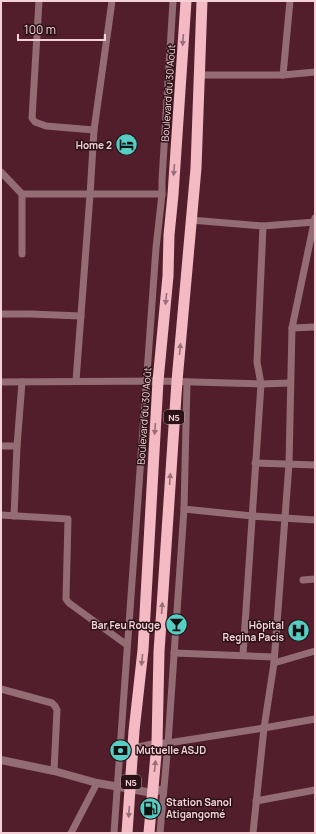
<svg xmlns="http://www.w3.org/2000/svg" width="316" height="834" viewBox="0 0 316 834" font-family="Manrope,sans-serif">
<rect width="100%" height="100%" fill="#531e2b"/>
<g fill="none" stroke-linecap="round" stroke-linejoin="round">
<g stroke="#936d73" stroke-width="7">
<path d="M39,1l-7,117 3,4 11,4 48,4"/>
<path d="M198,75h85l32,-3"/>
<path d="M283,75l7,-74"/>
<path d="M1,172l21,22h140"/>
<path d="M22,194v60"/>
<path d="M191,220l72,6 52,-4"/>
<path d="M1,314h30l50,2"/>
<path d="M292,328l23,-1"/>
<path d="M76,381l14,-186 4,-65 18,-129"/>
<path d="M1,382l157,-1 103,3 29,-1"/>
<path d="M187,382l-3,127 68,7 63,4"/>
<path d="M1,446h16"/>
<path d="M255,463l60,2"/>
<path d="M1,515l67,4 -2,80 3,4 58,42"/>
<path d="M14,516l3,-70 5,-64"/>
<path d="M303,580l12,-1"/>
<path d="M174,653l100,4"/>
<path d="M243,655l18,-271 -4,-22 6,-136"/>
<path d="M274,663l41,-12"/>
<path d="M1,689l51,14 3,3 2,4 -3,61"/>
<path d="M133,748l24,-5h11l96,-15 51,-9"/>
<path d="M256,801l59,-11"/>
<path d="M71,833l26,-50"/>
<path d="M114,833l42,-585 6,-54v-14l11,-179"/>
<path d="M160,833l8,-90 16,-234"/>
<path d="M253,833l11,-105 10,-65 15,-199 3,-136 23,-110"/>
</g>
<path stroke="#936d73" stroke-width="8" d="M1,760l53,11 43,12 34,6 21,4 11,-4"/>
<g stroke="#f3bac4" stroke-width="11">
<path d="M127,833l7,-102 9,-81 15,-269 10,-105 1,-41 4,-40 13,-194"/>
<path d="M149,833l8,-90 2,-91 18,-271 19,-213 6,-167"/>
</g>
</g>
<defs><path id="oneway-solid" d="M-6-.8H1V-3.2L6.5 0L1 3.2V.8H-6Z"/></defs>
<g fill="#996e76">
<use href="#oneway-solid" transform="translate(183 40) rotate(94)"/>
<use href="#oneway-solid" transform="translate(174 170) rotate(95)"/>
<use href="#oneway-solid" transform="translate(166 299) rotate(96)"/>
<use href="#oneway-solid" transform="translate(180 349) rotate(-85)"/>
<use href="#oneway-solid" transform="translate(155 429) rotate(94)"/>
<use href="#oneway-solid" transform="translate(170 479) rotate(-86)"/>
<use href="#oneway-solid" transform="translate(162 608) rotate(-86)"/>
<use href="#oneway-solid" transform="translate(142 660) rotate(96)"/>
<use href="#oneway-solid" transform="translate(155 766) rotate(-84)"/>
<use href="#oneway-solid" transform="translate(129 812) rotate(94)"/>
</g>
<defs>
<symbol id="hotel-disc" viewBox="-11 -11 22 22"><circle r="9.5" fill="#56cec4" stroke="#2a1217"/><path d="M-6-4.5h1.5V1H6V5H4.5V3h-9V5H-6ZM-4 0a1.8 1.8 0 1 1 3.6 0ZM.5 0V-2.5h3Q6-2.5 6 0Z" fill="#111"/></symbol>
<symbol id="bar-disc" viewBox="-11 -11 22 22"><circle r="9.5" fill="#56cec4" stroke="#2a1217"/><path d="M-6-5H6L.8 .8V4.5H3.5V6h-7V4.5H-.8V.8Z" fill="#111"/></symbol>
<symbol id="hospital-disc" viewBox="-11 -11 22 22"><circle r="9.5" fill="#56cec4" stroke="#2a1217"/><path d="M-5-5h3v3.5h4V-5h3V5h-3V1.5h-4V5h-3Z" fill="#111"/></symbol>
<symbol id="bank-disc" viewBox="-11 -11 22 22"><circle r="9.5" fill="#56cec4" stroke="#2a1217"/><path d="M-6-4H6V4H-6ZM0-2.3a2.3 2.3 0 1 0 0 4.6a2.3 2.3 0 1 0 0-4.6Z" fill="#111"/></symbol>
<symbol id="fuel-disc" viewBox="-11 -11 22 22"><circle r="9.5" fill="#56cec4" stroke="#2a1217"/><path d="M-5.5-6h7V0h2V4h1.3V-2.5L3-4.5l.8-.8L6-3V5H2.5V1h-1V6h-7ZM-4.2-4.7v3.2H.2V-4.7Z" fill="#111"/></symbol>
</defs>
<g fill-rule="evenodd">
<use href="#hotel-disc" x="114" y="132" width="25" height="25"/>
<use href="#bar-disc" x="164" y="612" width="25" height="25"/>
<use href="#hospital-disc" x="286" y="618" width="25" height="25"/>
<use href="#bank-disc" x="108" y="738" width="25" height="25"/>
<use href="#fuel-disc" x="138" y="796" width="25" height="25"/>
</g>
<g text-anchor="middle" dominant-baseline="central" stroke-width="3" stroke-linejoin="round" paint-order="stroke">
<g fill="#2a1217" stroke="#b8989d" stroke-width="1">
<rect x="164" y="410" width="20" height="14" rx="3"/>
<rect x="121" y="775" width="20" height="14" rx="3"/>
</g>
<g font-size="9" font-weight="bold" fill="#f5d2d7">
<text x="174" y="417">N5</text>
<text x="131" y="782">N5</text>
</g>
<g font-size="10" fill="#f5d2d7" stroke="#2a1217">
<text transform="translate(168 93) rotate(-86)">Boulevard du 30 Août</text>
<text transform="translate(144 416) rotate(-86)">Boulevard du 30 Août</text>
</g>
<g font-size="10" font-weight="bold" fill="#f5d2d7" stroke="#2a1217" text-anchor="end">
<text x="112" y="145">Home 2</text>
<text x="160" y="625">Bar Feu Rouge</text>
<text x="284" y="625">Hôpital<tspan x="284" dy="12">Regina Pacis</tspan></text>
<text x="136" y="750" text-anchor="start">Mutuelle ASJD</text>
<text x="166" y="802" text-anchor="start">Station Sanol<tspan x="166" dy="12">Atigangomé</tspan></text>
</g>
</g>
<rect width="316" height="834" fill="none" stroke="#f5d2d7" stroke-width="4"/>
<path d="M18 34v6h87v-6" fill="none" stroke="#f5d2d7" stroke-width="2"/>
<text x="24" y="34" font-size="12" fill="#f5d2d7" stroke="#2a1217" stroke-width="3" paint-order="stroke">100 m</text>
</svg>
